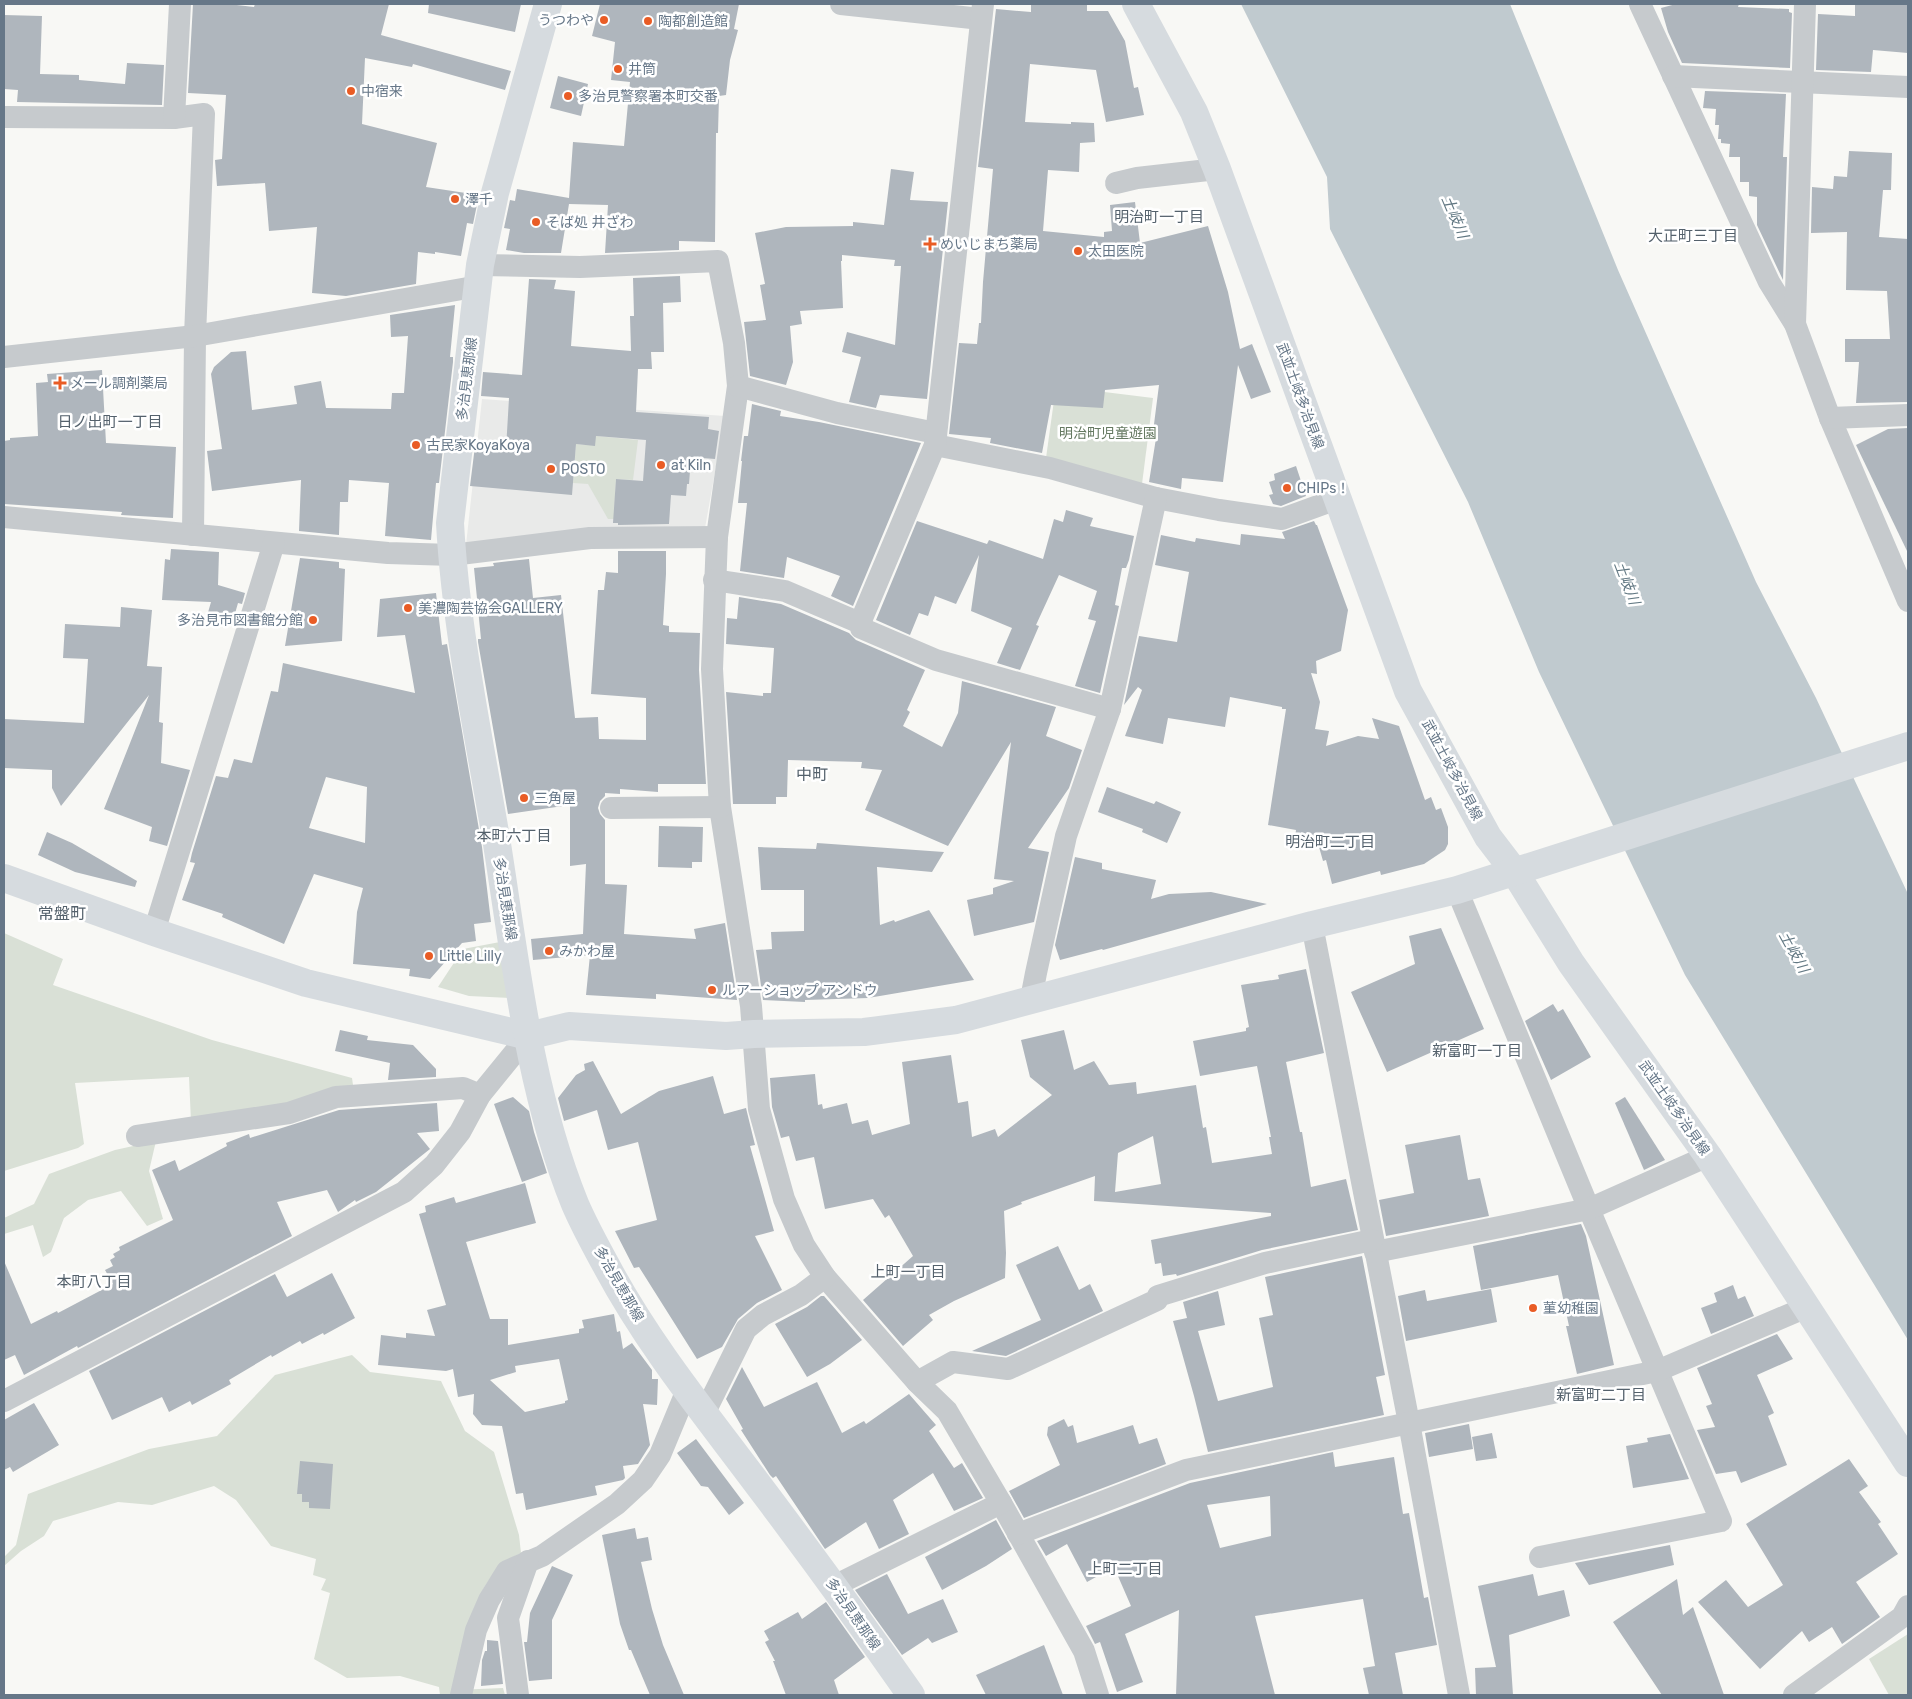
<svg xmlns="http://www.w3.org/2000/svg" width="1912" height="1699" viewBox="0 0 1912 1699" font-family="Rubik,'Noto Sans JP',sans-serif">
<rect width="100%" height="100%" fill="#f8f8f5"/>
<path fill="#e9eae9" d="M482,399l243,17 -20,112 -239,17z"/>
<g fill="#d9e0d6">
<path d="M1056,386l97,12 -11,86 -96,-26z"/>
<path d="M596,436l42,4 -5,40 -17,-1 -2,40h-6l-20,-35 -15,-1 3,-39 11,1z"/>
<path d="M4,933l59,26 -10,26 159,55 140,38 1,7 -69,21 -93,16 -2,-45 -114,6 9,61 -6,4 -74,23z"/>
<path d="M500,942l11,56 -42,-2 -31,-9 25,-38z"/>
<path d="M156,1141l-7,30 14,48 -16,7 -26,-35 -33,9 -24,18 -13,34 -8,5 -10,-32 -29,9v-16l30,-14 15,-30 66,-24z"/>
<path d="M352,1355l18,17 71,9 24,50 29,21 25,83 2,18c-7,4 -17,8 -23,15 -28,32 -37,80 -43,122l48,-2 2,7h-65l-1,-8 -39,-11 -53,2 -33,-19 16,-66 -9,-3 5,-11 -13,-4 3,-16 -45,-13 -35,-46 -22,-14 -62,19 -34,-3 -65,19 -9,15 -23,15 -17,15v-9l12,-12 12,-51 121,-45 68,-13 58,-61z"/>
<path d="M1908,1634v61h-19l-20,-36z"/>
</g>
<path fill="#c0cacf" d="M1241,4h269l108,266 138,312 60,116 92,196v446l-223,-365 -146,-303 -71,-170 -138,-273 -3,-52z"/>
<g fill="#afb6bd" fill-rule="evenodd">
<path d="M193,4h35l26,3 1,-3h134l-8,31 130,36 -6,19 -92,-26 -1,3 -47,-9 -3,66 75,19 -11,44 53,8 -6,29 -6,-1 -6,33 -26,-4v2l-17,-2 -2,32 -70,12 -34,-3 5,-66 -48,4 -4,-48 -48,3 -2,-26 7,-1 4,-64 -38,-2z"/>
<path d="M429,4h92l-6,28 -87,-19z"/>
<path d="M600,4h139l-5,25 4,1 -8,30 -4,35 -7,1 -1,37h-2l-1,109 -36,-1v9l-74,3 3,-48 -39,-1 -8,49h-37l-18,-3 4,-21 -6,-1 6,-28 5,1 2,-12 52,9 4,-56 51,4 6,-64 -19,-2 4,-38 -23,-6z"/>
<path d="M1031,4h56v7h21l17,30 9,47 4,-1 6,28 -38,7 -10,-52 -66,-6 -5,58 46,2v-2l23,1 1,19 -15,1 -1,29 -31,-2 -5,61 61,6v-5l8,-1 -2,-26 25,-3 5,41 68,-17 20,66 12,57 12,-5 19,48 -20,7 -13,-34 -15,117 -41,-4 -1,11 -32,-7 8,-50h-4l6,-47 -54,5 -2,18 -52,-3 -9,48 -52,-10 1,-5 -42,-4 10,-91 18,1 2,-21h2l2,-41 10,-113 -15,-2 18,-158 35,3z"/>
<path d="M1676,4h63l-1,3 51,2v3l3,1 -2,55 -108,-5 -14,-31 -7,-24z"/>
<path d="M1855,4h53v49l-35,-3 -2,22 -55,-2 2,-56 37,2z"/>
<path d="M4,15l38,1 -2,58 39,1v5l46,4 2,-21 37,2 -2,40 -145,-3 1,-12 -14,-1z"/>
<path d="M558,76l30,8 -7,32 -31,-8z"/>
<path d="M1705,91l81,3 -3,63h4l-4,123 -26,-55v-28l-8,-1v-14h-9v-25h-11l1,-13 -9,-1v-4h-3l1,-14h-4l1,-16 -13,-1z"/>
<path d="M1849,151l43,2 -1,37h-8l-4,47 29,2v163l-52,1 3,-41h-14v-23h45l-3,-48 -41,-1 1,-58 -36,1 1,-46 21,2 1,-13 13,1z"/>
<path d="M891,169l23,3 -4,28 38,2 -21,197 -47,-4 -4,13 -27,-6 12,-45 -19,-5 5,-20 48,13 6,-79h-7l1,-6 -53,-5v6h-1l2,47 -43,3 2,13 -12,2 3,36 -7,23 -36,-9 -6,-54 22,-2 -6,-35 5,-1 -10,-51 31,-6 67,-1v-4l31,3z"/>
<path d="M680,276l1,26 -18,1 1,49h-13l1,17h-14l-2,43 73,5 -1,12 11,2 -4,28 -24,-2 -2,27h-2l-1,12 -15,-1 -2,29 -51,1v-2h-5l3,-44 27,2 3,-41 -50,-4 -1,10 -19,-2 -4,51 -102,-9 5,-40 31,3 3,-51 -28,-2 2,-24 39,3 7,-96 27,1 -2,9 21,2 -4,55 60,5 -1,-35h4l-1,-38z"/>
<path d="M455,305l-5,52h3v5l-14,121h-3l-5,57 -46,-4 4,-53 -40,-3 -1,22h-8l-1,33 -40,-4 2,-51 -89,11 -5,-40 15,-2 -11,-75 3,-7 17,-15 15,-1 6,59 45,-6 -3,-18 27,-5 5,27 65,1 1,-16h12l4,-57 -17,1 -1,-22z"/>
<path d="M102,370l4,73 70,4 -3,71 -52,-3 1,-3 -118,-8v-63l6,-1v-2l28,-2 -2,-53 12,-1 -1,-8z"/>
<path d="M752,404l29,7 -1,5 39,6 102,21 -68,163 -22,-10 9,-20 -53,-19 -3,21 -44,-7 7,-68h-9l4,-42h-1l3,-25h4z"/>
<path d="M1908,428v125l-52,-108 32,-16z"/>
<path d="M1296,466l10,30 -25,10 -8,-2 -4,-9 4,-1 -4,-12 6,-2 -1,-6z"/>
<path d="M1066,510l27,8 -3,8 44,10 -5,24 -3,8h-4l-7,37 4,1 -19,87 -25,-7 21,-65 -8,-2 9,-28 -38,-16 -23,50 3,1 -19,44 -23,-7 15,-35 -41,-17 8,-56 -23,49 -21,-8 -7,20 -9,-3 -9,22 -34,-15 41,-99 70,23 2,-4 54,19 11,-40 9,3z"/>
<path d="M1314,521l2,4h1l31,85 -7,41 -25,10 1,13 -6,-1 9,29 -5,27 14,2 -3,15 32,-10 21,3 -7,-21 27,8 26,74 6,-3 5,13 5,-2 7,19v17l-3,6 -21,14 -43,11 -1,-4 -48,13 -6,-24 -3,1 -6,-21 -22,-2 1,-8 -28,-5 18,-116h-4v-2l-52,-10 -5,30 -57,-9 -5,26 -38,-8 17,-46 -4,-3 -14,18 15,-69 38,6 12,-70 -34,-7 6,-30 34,7 1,-4 44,7 1,-11 44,5 -3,-7z"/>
<path d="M171,549l48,3 -1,33 27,8 -3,11 -4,-1 -6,21 -25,-8 4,-14 -49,-2 3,-41 5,1z"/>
<path d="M618,551h48v23l-3,51 6,1v6l31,1 -1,37 7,114h-48v8l-38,-3v5l-15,-1v3l-5,5 -2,7 2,6 5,6v64l22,1 -3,49 72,5 -2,-10 31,-6 12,77 -81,-6v5l-70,-4 4,-40 -57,5 -2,-21 52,-5 3,-70 -16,2v-61l-62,9 -30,-172v-3h3l-7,-71 20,-2 -1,-3 36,-4 4,39 28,-3 14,123 23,-1 1,22 47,1v-42l-55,-4 7,-104h6l2,-18 12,1z"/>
<path d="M300,558l39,4v6l6,1 -3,72 -57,5z"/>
<path d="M436,593l6,52 5,-1 35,203 9,75 -17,2 2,17 -14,2 -32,36 -21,-3 1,-7 -57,-5 4,-52 6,-24 -49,-14 -30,70 -62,-27 1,-3 -41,-14 13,-37 -5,-1 2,-9 24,-77 12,2 6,-19 18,4 19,-72 7,1 5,-29 132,30 -10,-58 -28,2 3,-38zM326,777l41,10 -2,56 -56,-15z"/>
<path d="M739,597l42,7 68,29 7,7 69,30 -18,40 3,2 -7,14 39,21 16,-34 4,-32 94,26 -10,29 36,14 -13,38 -41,60 21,4 -15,70 -60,14 -7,-36 26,-6v-6l21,-7 -20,-2 17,-137 -63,104 -83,-36 17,-40 -21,-2 1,-6 -74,-2 -1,37h-11v7h-43l-7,-112 37,4v-3h8l3,-45 -48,-4 1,-26 10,1z"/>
<path d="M121,607l31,3 -5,56 15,1 -3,55 4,1 -2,40 29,7 -23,76 -18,-5 3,-14 -48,-18 45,-114 -88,111 -9,-18v-18l-48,-2v-49l80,4 4,-64 -25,-1 2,-34 55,3z"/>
<path d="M1107,787l47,17 2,-3 25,11 -14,31 -25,-11 1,-3 -45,-17z"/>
<path d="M659,826l44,1 -1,35h-10v6l-34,-1z"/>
<path d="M47,832l25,11 65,38 -2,6 -60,-15 -37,-17z"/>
<path d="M817,843l127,9 -12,20 -55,-5 3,58 14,-5 1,2 34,-12 45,70 -106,18 -63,2v2l-42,-2 -7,-50 16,-1 -1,-17 33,-1v-41h-43l-3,-43 58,2z"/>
<path d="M1075,857l27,6v6l54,11 -5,19 18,-5 42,-2 56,12 -164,46 -1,-1 -42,11 -5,-15z"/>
<path d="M1441,928l43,101 -97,43 -36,-80 64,-28 -6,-28z"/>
<path d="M1306,969l18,84 -38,9 14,70h2l9,55 35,-8 12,51 -96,20 -85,26 -1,-2 -13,2 -2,-13 -6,1 -4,-24 120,-24v-3l-177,-12 1,-25 -74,26 1,2 -18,7 2,42 -1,25 -51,23 -25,14 4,5 -30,26 -40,-46 50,-44 -24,-41 -4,3 -12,-19 -48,10 -11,-52 -18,4 -7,-25 -8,2 -9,-31 -2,-29 45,-4 3,31 4,-1 1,5 24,-6 5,21 16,-4 4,15 38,-11 -8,-62 49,-7 7,48 10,-2 4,36 23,-8 3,8 54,-42 -22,-18 -9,-37 43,-10 10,40 20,-9 15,24 27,-3 1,12 59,-9 7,43 3,-1 6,36 60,-9 -3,-17h2l-14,-71 -57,10 -7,-35 53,-10v-3l3,-1 -8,-42 38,-6 -1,-4zM1153,1136l8,48 -46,8 3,-39z"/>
<path d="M1553,1004l5,8 5,-3 28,48 -40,23 -26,-59z"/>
<path d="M340,1030l28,6 -1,4 46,5 23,24v8l-48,3 2,-17 -55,-12z"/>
<path d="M593,1061l28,53 38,-23 54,-15 11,38 22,-6 9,37 -5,1 24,85 -19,5 27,54 -25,13 -19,16 -16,28 -25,12 -58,-92 -5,1 -19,-37 42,-11 -19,-78 -30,8 -11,-40 -33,11 -6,-23 18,-23 9,-5 -1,-6z"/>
<path d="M513,1097l16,14 5,21 13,41 -25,9 -28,-78z"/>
<path d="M1625,1097l40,63 -21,10 -29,-67z"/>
<path d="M437,1103l2,28 -22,2 13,16 -54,43 -20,10 -1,-2 -17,12 -11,-22 -50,12 15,34 -214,112 -1,-2 -53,29 -9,-20 -11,5v-99l27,63 26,-13 1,2 55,-29 -8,-14 8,-4 -3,-6 5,-3 -2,-3 7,-4 -1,-3 54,-27 -21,-50 23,-10 4,11 48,-25 -1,-3 23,-9 1,4 89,-28z"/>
<path d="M1460,1135l8,45 12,-2 9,38 -103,20 -7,-36 35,-7 -9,-48z"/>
<path d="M525,1183l11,40 -70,19 24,77h18v26l71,-12v-4l5,-1 -2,-8 32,-6 3,18 3,-1 3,18 9,-6 20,27v9h6l-1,26 -14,-1 7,41 -12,19 -15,2 2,12 -2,2 -28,6 2,9 -71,15 -3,-17 -7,1 -14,-68 -20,-1 -9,-11 1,-20 -16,3 -5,-28 -7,2 -68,-6 3,-30 25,3v-5l29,3 -8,-26 19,-5 -27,-91 7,-2 -1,-6 29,-9 2,6zM559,1359l9,41 -3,1v2l-40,9 -35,-32 26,-8 -1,-6z"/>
<path d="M1581,1224l5,12 28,129 -37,9 -11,-48h3l-11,-51 -77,15 -8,-44z"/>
<path d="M1058,1246l21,44 11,-6 13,27 -97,45 -34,-5 69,-31 -25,-55z"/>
<path d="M1362,1256l23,119 -9,2 8,38 -176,37 -14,-56 -21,-75 14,-3 -4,-16 35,-11 7,34 -27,6 20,70 55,-14 -14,-69 14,-3 -8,-38z"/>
<path d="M332,1273l23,45 -31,17 -1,-2 -21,11 -2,-3 -28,16 -1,-2 -42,25 2,4 -39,21 -2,-4 -21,11 -7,-15 -50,23 -23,-49 186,-97 12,23z"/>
<path d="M1733,1285l5,14 7,-3 9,20 -43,18 -10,-26 16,-6 -3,-9z"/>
<path d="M1491,1289l6,33 -91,19 -8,-45 27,-6 2,11z"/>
<path d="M821,1296h3l38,44 -32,24 -23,13 -32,-53 32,-17z"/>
<path d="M1777,1334l16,25 -36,16 17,38 -6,3 19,49 -46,18 -5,-12 -20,3 -19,-44 18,-3 -9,-21 6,-2 -15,-36z"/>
<path d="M742,1367l22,40 53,-25 25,51 22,-12 2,3 43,-30 27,31 -7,6 25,37 8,-5 21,35 -29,13 -21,-38 -40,27 16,34 -30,15 -13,-27 -41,27 -49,-73 -3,2 -3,-3 -29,-45 2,-1 -17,-30z"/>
<path d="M34,1403l25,42 -46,27 -3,-5 -6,3v-50z"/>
<path d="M1064,1419l4,8 5,-2 4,18 56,-18 6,19 18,-6 9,26 -142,54 -15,-27 51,-26 -13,-30 1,-8z"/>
<path d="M1469,1424l4,25 -44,8 -4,-24z"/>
<path d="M1492,1433l5,25 -21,3 -4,-24z"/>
<path d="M1670,1434l19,45 -56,9 -7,-42 22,-4 -1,-4z"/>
<path d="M696,1439l48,64 -15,12 -21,-28 -7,-1 -24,-33z"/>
<path d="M1333,1452l2,15 59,-10 9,57 6,-1 15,85 4,-1 9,48 -42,8 8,42h-34l-6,-27 12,-2 -12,-67 -108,17 20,79h-99l3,-85 -54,24 18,48 -26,10 -17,-50 -5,2 -9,-18 45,-20 -17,-39 -27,15 -20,-38 -21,12 -9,-15 153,-58zM1270,1496l1,40 -51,12 -13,-43z"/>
<path d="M1849,1459l19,27 -9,6 22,30 -3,2 20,30 -42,28 24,35 -38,27 -10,-17 -23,15 -7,-11 -42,38 -62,-67 28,-22 22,27 35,-22 -37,-61z"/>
<path d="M300,1461l33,3 -3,45 -21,-1v-6h-7v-8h-5z"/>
<path d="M996,1520l16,29 -26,17 -44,24 -17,-33z"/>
<path d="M635,1528l2,11 11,-2 4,23 -11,2 11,47 11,36 21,50h-34l-19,-45h-2l-9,-26 -18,-89z"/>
<path d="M1670,1545l4,20 -85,20 -14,-22z"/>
<path d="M552,1566l21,9 -21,45v59l-23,2 -5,-39h3l3,-29z"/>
<path d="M887,1574l21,40 35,-15 15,33 -26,11 -4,-5 -26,17 -47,-65z"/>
<path d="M1533,1574l5,22 26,-6 6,26 -61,19 4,60h-37l-1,-27 21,-1 -18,-81z"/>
<path d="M1677,1579l6,36 10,-8 31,88h-62l-49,-73z"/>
<path d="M826,1602l39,55 -31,23 5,15h-53l-13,-34h2l-10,-19 4,-2 -5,-9 34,-19 4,7z"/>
<path d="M487,1640l11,1 5,43 -22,2 1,-26 3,-9h2z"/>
<path d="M1044,1645l19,50h-77l-10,-20z"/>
</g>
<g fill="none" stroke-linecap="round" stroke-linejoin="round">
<g stroke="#c6cacd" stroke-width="22">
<path d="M841,4l140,15"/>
<path d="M1640,4l129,278 26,42 35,94 78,183"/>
<path d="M1673,76l235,11"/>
<path d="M4,117l170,1 30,-4 -9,222 -2,199"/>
<path d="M174,118l6,-114"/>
<path d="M1116,183l21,-5 80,-9"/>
<path d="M480,265l100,2 138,-6 16,82 4,43 -21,151 -5,132 8,138 31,199 8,103 25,90 20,46 21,32 92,105 30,29 54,92 83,148 14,44"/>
<path d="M1795,324l10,-320"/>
<path d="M4,357l191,-21 284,-50"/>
<path d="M738,386l99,27 99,20"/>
<path d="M1830,418l78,-3"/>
<path d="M935,445l115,23 106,30 63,12 63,9 55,-20"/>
<path d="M4,517l384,36 64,2 138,-17 127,-1"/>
<path d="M714,580l71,11 75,32 1,5 75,32 174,49"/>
<path d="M860,623l75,-178 48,-441"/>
<path d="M611,808l109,-1"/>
<path d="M1457,890l132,319 132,312 -181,36"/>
<path d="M1312,925l97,498 50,272"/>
<path d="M154,932l120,-389"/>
<path d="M1031,999l5,-26 30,-137 44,-127 46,-211"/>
<path d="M137,1136l152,-23 47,-16 127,-9 17,7"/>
<path d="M1375,1252l214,-43 119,-53"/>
<path d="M917,1382l36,-20 55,7 149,-69 1,-4 107,-33 107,-23"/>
<path d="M4,1401l400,-209 30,-27 26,-33 20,-37 48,-59"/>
<path d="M704,1414l42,-85 17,-14 38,-20 24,-18"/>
<path d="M1018,1534l168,-64 471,-99 150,-64"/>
<path d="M834,1586l167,-83"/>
<path d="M461,1695l15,-65 13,-30 18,-29 35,-15 75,-52 26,-24 17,-25 27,-65"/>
<path d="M518,1695l-10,-77 20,-57"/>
<path d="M1794,1695l108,-78 6,-11"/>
</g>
<g stroke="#d6dbdf" stroke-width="28">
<path d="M1136,4l58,108 23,57 191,522 80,146 26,34 57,92 137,193 200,307"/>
<path d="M4,878l150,54 152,51 222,53 41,-10 157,10 28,-2 110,-2 92,-12 356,-95 145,-35 451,-144"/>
</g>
<path stroke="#d6dbdf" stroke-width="28" d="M548,4l-53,189 -15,72 -30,258c6,108 29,214 47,321 19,120 32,246 78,360 9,21 21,43 32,63 39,73 91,138 140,203 56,74 111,149 164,225"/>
</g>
<g fill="#e95c25" stroke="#fff" stroke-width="2">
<circle cx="604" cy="20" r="5"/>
<circle cx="648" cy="21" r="5"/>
<circle cx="618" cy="69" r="5"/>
<circle cx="351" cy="91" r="5"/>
<circle cx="568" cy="96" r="5"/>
<circle cx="455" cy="199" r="5"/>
<circle cx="536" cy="222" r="5"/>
<path d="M927.5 236.5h5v5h5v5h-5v5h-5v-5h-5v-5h5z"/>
<circle cx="1078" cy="251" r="5"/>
<path d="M57.5 375.5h5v5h5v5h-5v5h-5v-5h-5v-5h5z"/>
<circle cx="416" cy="445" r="5"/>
<circle cx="661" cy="465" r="5"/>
<circle cx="551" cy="469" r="5"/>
<circle cx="1287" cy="488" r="5"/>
<circle cx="408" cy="608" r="5"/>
<circle cx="313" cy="620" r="5"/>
<circle cx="524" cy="798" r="5"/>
<circle cx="549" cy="951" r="5"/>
<circle cx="429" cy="956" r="5"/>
<circle cx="712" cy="990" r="5"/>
<circle cx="1533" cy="1308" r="5"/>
</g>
<g text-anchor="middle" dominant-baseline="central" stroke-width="5" stroke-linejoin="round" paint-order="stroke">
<g font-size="14" fill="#678" stroke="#fff" text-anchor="start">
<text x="594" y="20" text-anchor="end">うつわや</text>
<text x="658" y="21">陶都創造館</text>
<text x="628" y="69">井筒</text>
<text x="361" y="91">中宿来</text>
<text x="578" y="96">多治見警察署本町交番</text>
<text x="465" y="199">澤千</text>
<text x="546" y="222">そば処 井ざわ</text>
<text x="940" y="244">めいじまち薬局</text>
<text x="1088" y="251">太田医院</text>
<text x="70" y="383">メール調剤薬局</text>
<text x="426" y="445">古民家KoyaKoya</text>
<text x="671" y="465">at Kiln</text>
<text x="561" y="469">POSTO</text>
<text x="1297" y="488">CHIPs！</text>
<text x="418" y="608">美濃陶芸協会GALLERY</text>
<text x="303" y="620" text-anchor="end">多治見市図書館分館</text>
<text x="534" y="798">三角屋</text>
<text x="559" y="951">みかわ屋</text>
<text x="439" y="956">Little Lilly</text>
<text x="722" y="990">ルアーショップ アンドウ</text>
<text x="1543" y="1308">菫幼稚園</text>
</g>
<g font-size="14" fill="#678" stroke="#fff">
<text transform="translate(467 379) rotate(-83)">多治見恵那線</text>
<text transform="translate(1300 396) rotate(70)">武並土岐多治見線</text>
<text transform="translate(1452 770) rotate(62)">武並土岐多治見線</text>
<text transform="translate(505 899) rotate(81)">多治見恵那線</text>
<text transform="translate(1674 1108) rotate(55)">武並土岐多治見線</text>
<text transform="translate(619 1284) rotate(60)">多治見恵那線</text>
<text transform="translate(853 1614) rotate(55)">多治見恵那線</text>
</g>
<g font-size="14" fill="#657961" stroke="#fff">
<text x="1108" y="433">明治町児童遊園</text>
</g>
<g font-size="15" fill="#54616c" stroke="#fff">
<text x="1159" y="217">明治町一丁目</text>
<text x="1693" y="236">大正町三丁目</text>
<text x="110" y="422">日ノ出町一丁目</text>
<text x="514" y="836">本町六丁目</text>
<text x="1330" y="842">明治町二丁目</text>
<text x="1477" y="1051">新富町一丁目</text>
<text x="908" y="1272">上町一丁目</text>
<text x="94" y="1282">本町八丁目</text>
<text x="1601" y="1395">新富町二丁目</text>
<text x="1125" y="1569">上町二丁目</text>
</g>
<g font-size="15" font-style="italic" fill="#627883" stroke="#fff">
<text transform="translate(1455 217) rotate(67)">土岐川</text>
<text transform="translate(1627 583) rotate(69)">土岐川</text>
<text transform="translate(1794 952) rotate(61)">土岐川</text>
</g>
<g font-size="16" fill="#54616c" stroke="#fff">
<text x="812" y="774">中町</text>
<text x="62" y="913">常盤町</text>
</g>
</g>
<rect width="1912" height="1699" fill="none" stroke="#667788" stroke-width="10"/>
</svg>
